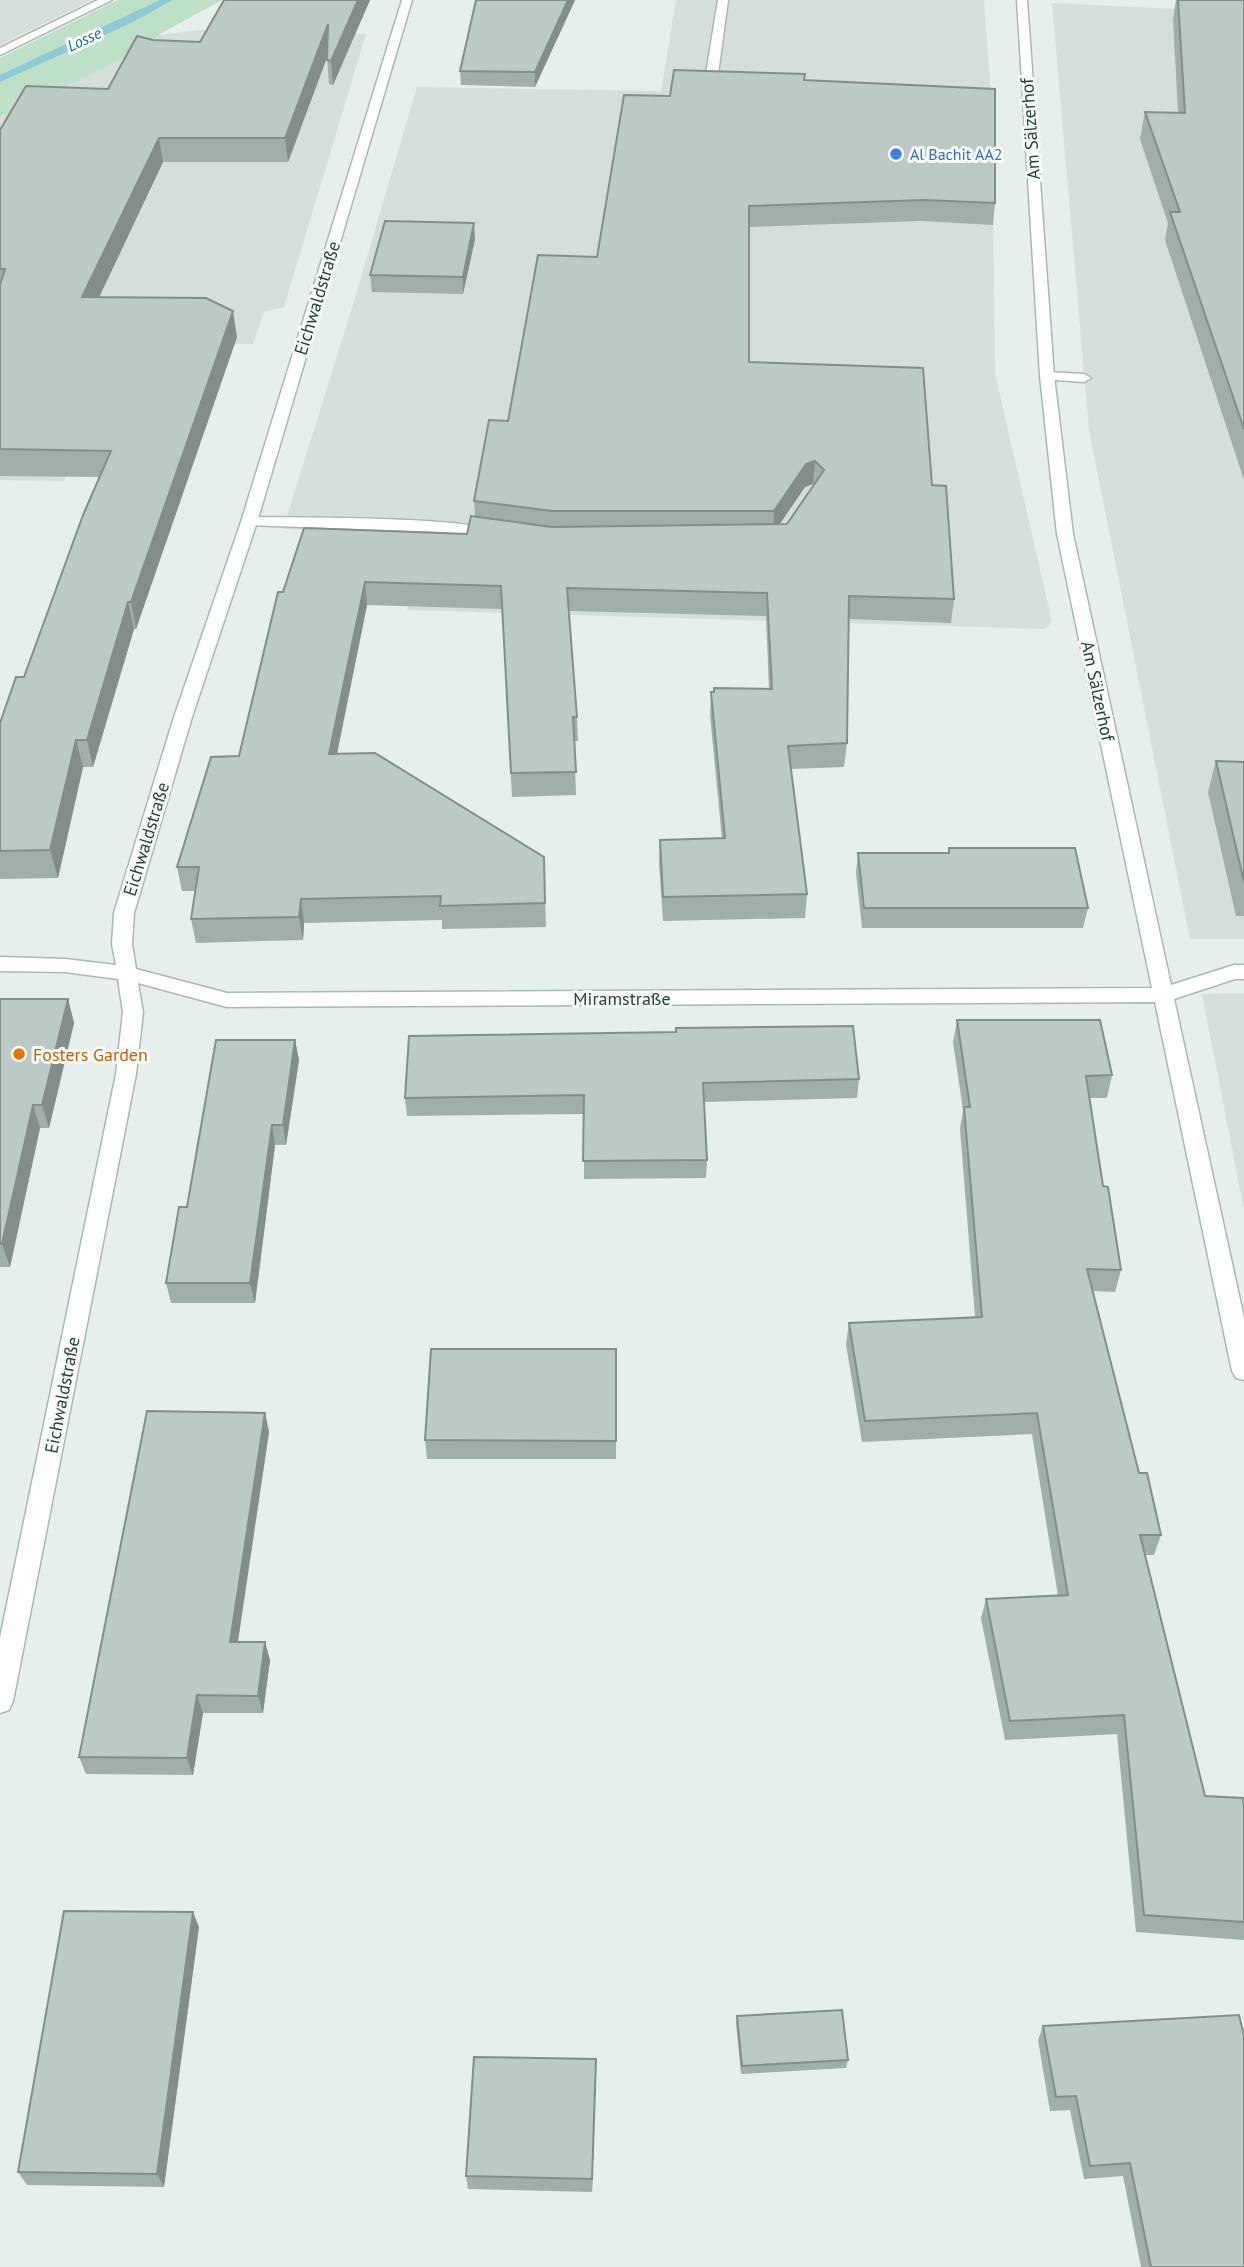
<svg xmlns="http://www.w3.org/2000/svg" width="1244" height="2267" viewBox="0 0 1244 2267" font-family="'PT Sans',sans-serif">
<rect width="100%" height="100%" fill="#e6efeb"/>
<g fill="#d4dfda">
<path d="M0,0h92l-92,45z"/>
<path d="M676,0h308l8,109 3,264 57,249 -7,7 -638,-19 21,-79 -145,-2 68,-218 66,-224 244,4z"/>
<path d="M1052,3l192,9v927h-54l-101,-509z"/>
<path d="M199,30l167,4 -82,273 -20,5 -11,32h-141l-48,137 -64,-1v-363l149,-70 9,-12z"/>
<path d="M1244,993v217l-42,-216z"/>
</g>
<path fill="#bfe0c8" d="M118,0h104l-64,35 -9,12 -149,70v-59z"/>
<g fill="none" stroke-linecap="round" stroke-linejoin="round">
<path fill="#8ec9d4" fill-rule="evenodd" d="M160,0h13l-44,24 -129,58v-7z"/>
<defs>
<g id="service">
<path d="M98,0h14l-112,55v-7z"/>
<path d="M718,0h10l-10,74 -6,3 -6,-3z"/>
<path d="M1047,372l37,2 7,4 -7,4 -42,-3 -2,-3z"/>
<path d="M249,517c37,1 235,-1 253,17l-8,5 -52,-7 -198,-7 -3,-3z"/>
</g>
<path id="minor" d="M402,0h10l-155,522 -65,195 -58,196 -2,31 4,25 91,24 925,-5 -95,-454 -17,-158 -23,-376h10l27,376 19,158 98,451 63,-20h10v14h-9l-61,20 70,319v62l-8,-2 -4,-7 -77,-369 -928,5 -89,-24 5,29 -7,62 -123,627 -4,9 -9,3v-75l116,-564 7,-62 -5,-33 -53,-7 -65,-1v-14l65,2 51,6 -4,-21 2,-31 60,-196 67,-195z"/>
</defs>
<use href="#service" stroke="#a8b8b2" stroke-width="3"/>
<use href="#minor" stroke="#a8b8b2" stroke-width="3"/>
<use href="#service" fill="#fff" fill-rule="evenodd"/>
<use href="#minor" fill="#fff" fill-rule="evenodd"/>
</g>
<g fill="#a1aea9" fill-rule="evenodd">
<path d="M224,0h146l-37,85 -4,-1 -2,-27 -39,105h-125l-64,135 138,40 -101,292h-2l-41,138h-10l-25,111 -58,1v-156l24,-46 75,-200 -99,-1v-346l108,-41 45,-49 47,2z"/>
<path d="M575,0l-40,87 -74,-2 -1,-14z"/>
<path d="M1176,0h68v480l-79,-240 3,-17 -28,-84 5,-27h33l-5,-93z"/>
<path d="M804,80l191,123 -2,22 -72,-4 -172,6v135l183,123 22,114 -3,24 -102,-4 -2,124 -3,24 -53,2 16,125 -2,24 -142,3 -4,-58 1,-23 62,-1 -12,-124 1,-23 58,-3 -3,-73 -197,-5 8,106 1,24h-4l2,54 -64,2 -10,-188 -135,-4 -30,149 207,103 2,70 -104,2v-9l-138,3 -1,17 -107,3 -5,-24 4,-28h-13l-5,-24 62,-111 44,-164 184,-58 8,-18 -1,-15 34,-80 89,-164 73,-161zM813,484h1l-27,40 -8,1 26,-38z"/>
<path d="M475,239l-12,55 -91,-2 -2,-17z"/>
<path d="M1216,761l28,1v154h-8l-28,-124z"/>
<path d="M949,848l139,60 -5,20h-221l-6,-55 2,-20h90z"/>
<path d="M0,999h68l6,24 -25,105h-9l-30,139h-10z"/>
<path d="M957,1020l155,55 -5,23h-18l14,88 18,84 -6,22 -22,-1 46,182 22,62 -7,20h-9l60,241 39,11v133l-108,-8 -19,-198 -112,6 -24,-122 5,-19 72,-3 -26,-162 -170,8 -16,-98 3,-21 126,-6 -15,-188 3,-19 -10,-68z"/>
<path d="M409,1036l450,43 -2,19 -153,4 3,58 -1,18 -122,1v-65l-177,2 -2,-18z"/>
<path d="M295,1040l4,20 -13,85h-11l-20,158h-84l-5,-20 21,-76z"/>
<path d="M616,1349v110h-189l-2,-19z"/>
<path d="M265,1413l4,19 -31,210 32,18 -7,53h-60l-10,62 -107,-1 -7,-17z"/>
<path d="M199,1927l-35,260 -137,-2 -9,-13z"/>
<path d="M737,2016l111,44 -2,8 -105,6 -5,-50z"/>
<path d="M1043,2026l201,241h-103l-18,-91 -39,3 -14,-69 -20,1 -12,-71z"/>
<path d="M596,2073l-4,119 -124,-3 -2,-13z"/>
</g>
<g fill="#838d89">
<path d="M358,0h12l-37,85 -2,-24z"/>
<path d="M568,0h7l-40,87v-15z"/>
<path d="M328,24l3,23 -43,115 -3,-24z"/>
<path d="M159,138l4,24 -76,161 -5,-26z"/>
<path d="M474,223l1,16 -12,55v-17z"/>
<path d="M233,311l4,26 -101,292 -5,-27z"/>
<path d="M815,461l-2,23 -8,3 -32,47 1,-23 32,-47z"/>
<path d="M365,582l2,23 -35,173 -3,-24z"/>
<path d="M128,602l6,27 -41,138 -6,-27z"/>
<path d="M76,740l7,27 -25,111 -8,-28z"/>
<path d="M301,899l3,24 -1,17 -4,-23z"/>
<path d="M68,999l6,24 -25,105 -7,-23z"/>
<path d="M295,1040l4,20 -13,85 -3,-20z"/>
<path d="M33,1105l7,23 -30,139 -8,-23z"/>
<path d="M272,1125l3,20 -20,158 -5,-20z"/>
<path d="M265,1413l4,19 -34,228 -5,-18z"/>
<path d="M265,1642l5,18 -7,53 -5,-17z"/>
<path d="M197,1695l6,18 -10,62 -6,-17z"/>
<path d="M193,1912l6,15 -35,260 -7,-13z"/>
<path d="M596,2059v14l-4,119v-13z"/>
</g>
<g fill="#bbcac4" stroke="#838d89" stroke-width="2">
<path d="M224,0h134l-27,61 -4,-1 1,-36 -43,114h-126l-77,159 124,1 27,13 -102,291h-3l-41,138h-11l-26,110 -50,1v-128l16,-46h8l59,-162 28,-64 -111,-2v-164l5,-16h-5v-139l26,-44 82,3 29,-53 16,4 47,2z"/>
<path d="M476,0h92l-33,72 -75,-1z"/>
<path d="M1178,0h66v429l-74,-217h10l-35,-100 40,1z"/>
<path d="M674,70l131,4 -1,6 191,9v114l-71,-3 -175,6v156l174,6 9,117 14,1 8,113 -105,-3 -2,147 -59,3 19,148 -144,3 -3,-57 65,-2 -14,-146h3v-4l58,1 -5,-96 -200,-5 10,129h-4l3,55 -65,1 -10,-187 -136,-4 -36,172 46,-1 169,104 1,46 -105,3 1,-10 -140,3 -2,18 -108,2 8,-52h-22l34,-110 28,-1 39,-164h5l21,-64 163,6 4,-18 80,11 236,-3 37,-54 -9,-9 -9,3 -32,47h-222l-78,-10 15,-81 19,1 30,-166 59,2 27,-162 46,1z"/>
<path d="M385,221l89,2 -11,54 -93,-2z"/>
<path d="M1216,761l28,1v120z"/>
<path d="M949,848h126l13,60h-224l-6,-55h91z"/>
<path d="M0,999h68l-26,106h-9l-31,139h-2z"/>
<path d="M957,1020h143l12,55 -26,1 17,110 5,1 13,83 -34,-1 52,204h8l14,62h-21l65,261 38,2 1,9v115l-100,-7 -20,-200 -114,6 -24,-122 82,-4 -31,-182 -172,8 -16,-98 133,-6 -18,-210h6z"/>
<path d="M853,1026l6,53 -156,4 4,77 -124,1 1,-66 -179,3 4,-62 267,-4v-4z"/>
<path d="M216,1040h79l-12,85h-11l-22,158h-84l13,-76h8z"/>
<path d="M431,1349h185v92l-191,-1z"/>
<path d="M147,1411l118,2 -35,229h35l-7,54 -61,-1 -10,63 -108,-1z"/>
<path d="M64,1911l129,1 -36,262 -139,-2z"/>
<path d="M842,2010l6,50 -106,6 -5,-50z"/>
<path d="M1239,2015l5,21v231h-93l-21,-104 -40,3 -14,-70 -20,1 -13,-71z"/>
<path d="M474,2057l122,2 -4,120 -126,-3z"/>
</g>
<circle fill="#3f7fe0" stroke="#f7fbf9" stroke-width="2.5" cx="896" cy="154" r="7"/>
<circle fill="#e8710a" stroke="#f7fbf9" stroke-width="2.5" cx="19" cy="1054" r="7"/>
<g text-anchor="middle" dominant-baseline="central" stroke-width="6" stroke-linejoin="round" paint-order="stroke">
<g font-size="16" font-style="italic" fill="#1c6f80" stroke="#f7fbf9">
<text transform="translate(84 39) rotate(-25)">Losse</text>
</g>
<g font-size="16" fill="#366cbe" stroke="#f7fbf9" text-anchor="start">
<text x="910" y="154">Al Bachit AA2</text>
</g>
<g font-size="18" fill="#24423a" stroke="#f7fbf9">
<text transform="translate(1030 129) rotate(-94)">Am Sälzerhof</text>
<text transform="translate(317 298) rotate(-73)">Eichwaldstraße</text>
<text transform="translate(1098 691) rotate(78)">Am Sälzerhof</text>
<text transform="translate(146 839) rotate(-73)">Eichwaldstraße</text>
<text x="622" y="998">Miramstraße</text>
<text transform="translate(62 1395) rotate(-79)">Eichwaldstraße</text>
</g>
<g font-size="18" fill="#c56008" stroke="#f7fbf9" text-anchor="start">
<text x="33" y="1054">Fosters Garden</text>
</g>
</g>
</svg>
